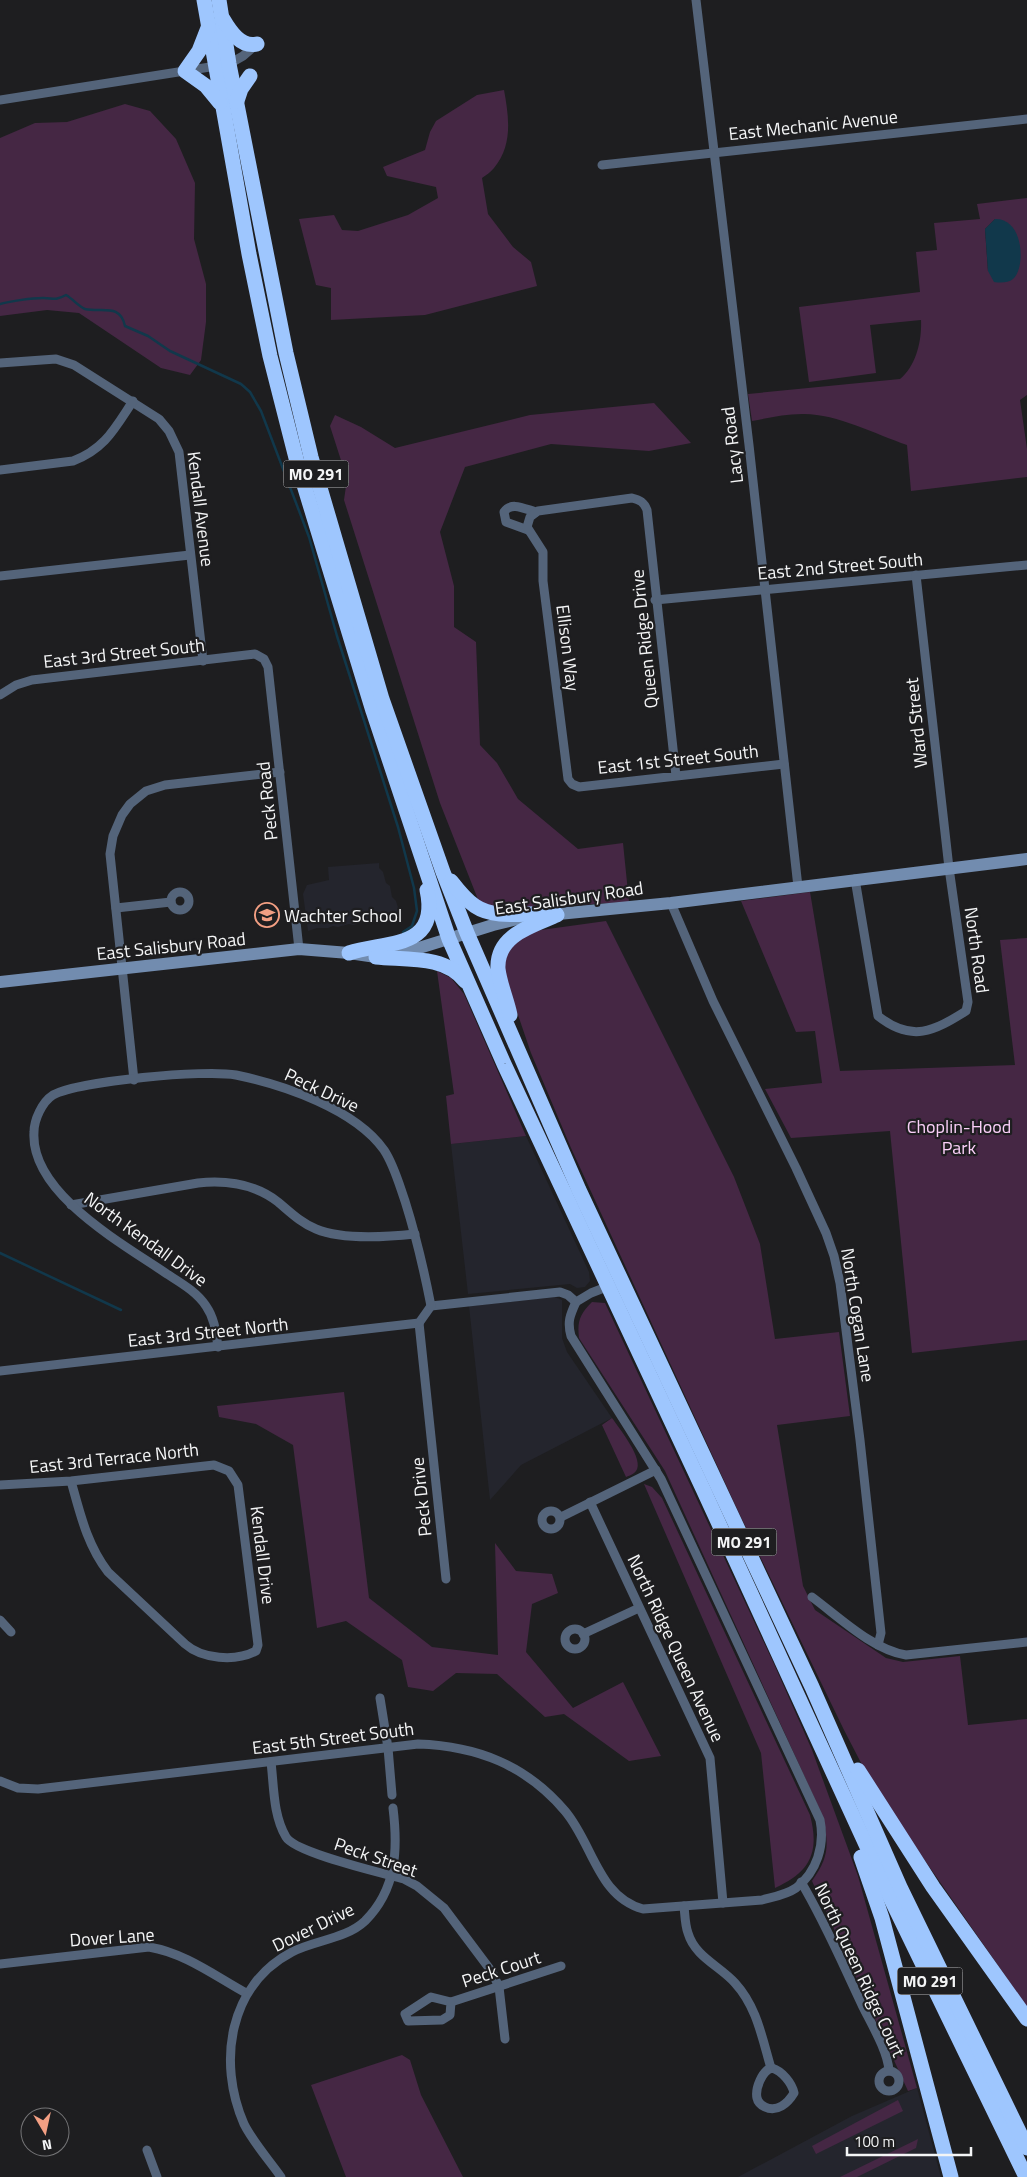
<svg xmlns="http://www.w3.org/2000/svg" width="1027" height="2177" viewBox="0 0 1027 2177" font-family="'Titillium Web',sans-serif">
<rect width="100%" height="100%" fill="#1e1e20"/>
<g fill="#24252d">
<path d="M379,863v5l4,4 3,11 4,3 2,11 4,4 3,10 4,4 -1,4 -22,1 -11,3 -5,-1 -10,3 -5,-1 -11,3 -5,-1 -5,2h-11l-9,3 -5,-37 4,-9 22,-5 -1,-13z"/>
<path d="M526,1136l63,136 1,9 -5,6 -8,1 -7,-4 -102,10 -17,-150z"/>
<path d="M555,1297l7,3v38l5,14 45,66 -91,47 -31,35 -21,-194z"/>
<path d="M917,2088l24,89h-203l114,-61z"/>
</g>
<g fill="#452744" fill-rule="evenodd">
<path d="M504,90c5,27 9,55 -10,78 -3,4 -8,7 -12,10l6,36 25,33 18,15 6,24 -112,29 -94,5v-32l-15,-3 -17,-66 35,-4 8,15 16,1 50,-16 30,-17 -2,-11 -49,-11 -4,-9 42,-17 5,-18 6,-11 41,-26z"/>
<path d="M125,104l25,7 26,28 19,44 -1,56 12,45v38l-5,38 -11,15 -29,-7 -82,-55 -32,-3 -47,6v-178l35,-15 32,-1z"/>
<path d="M1027,198v197l-7,5 7,49v28l-116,14 -4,-46c-32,-11 -72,-32 -105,-31 -17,0 -34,4 -50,7l-4,-27 152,-15c16,-13 22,-38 21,-59l-51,5 6,48 -67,9 -10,-75 121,-15 -4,-40 21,-2 -3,-27 46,-4 -3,-15zM995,219l-7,52 -3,-42z"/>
<path d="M654,403l37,40 -42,8 -98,-7 -86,23 -25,65 14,54v41l22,15 4,103 17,18 21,36 60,50 45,-6 6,59 -129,7 -21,-7 -39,-99 -96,-303 3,-21 -17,-53 5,-11 26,12 34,21 135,-33z"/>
<path d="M810,892l30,179 175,-6 -15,-125 27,-2v402l-115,13 -22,-222 -99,7 -26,-49 57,-6 -7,-52 -19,1 -55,-131z"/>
<path d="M606,921l128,256 26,67 15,95 64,-7 11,84 -73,9 26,161 12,24 71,48 17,4 57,-6 8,69 59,-6v288l-154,-221 -29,-56 -106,-219 -167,-363 -40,-95 -28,-82v-15l22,-22 16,-4z"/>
<path d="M437,971l14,7 13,16 62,142 -75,8 -5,-48 8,-2z"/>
<path d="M592,1302l13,1 169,361 38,86 46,126 59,212 -9,3 -96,-210c17,-24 17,-35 11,-64l-158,-346 -86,-133c-2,-17 1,-24 13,-36z"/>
<path d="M344,1392l25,206 63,49 66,8 -3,-112 21,28 36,3 6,19 -26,11 -6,48 47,56 50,-26 38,74 -32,5 -65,-47 -19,3 -48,-43 -41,-1 -23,18 -25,-4 -6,-27 -56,-39 -29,7 -24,-183 -37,-21 -37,-7 -2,-11z"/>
<path d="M612,1418c7,10 33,42 24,53 -2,3 -7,5 -10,6l-24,-52z"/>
<path d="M644,1484l8,3 10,11 148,317c10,38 0,57 -35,73l-14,-135z"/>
<path d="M402,2055l8,5 11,35 42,82h-117l-35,-92z"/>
<path d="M898,2100l5,11 -87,43 -4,-8z"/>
<path d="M918,2139l-2,9 -59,29h-17z"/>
</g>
<path fill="#11384b" d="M995,219c29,-1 31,49 18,60 -5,4 -12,4 -19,3l-6,-11 -3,-42z"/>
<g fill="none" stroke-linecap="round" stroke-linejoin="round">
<g stroke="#11384b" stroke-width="2.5">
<path d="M0,304c11,-3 32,-6 43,-6 11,0 12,3 23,-3 7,4 12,11 19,14 17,4 35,-6 40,17l23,10 22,15 71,33 9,8 11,19 48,126 28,99 61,191 16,61 3,23 -5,15 -9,6"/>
<path d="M0,1253l121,57"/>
</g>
<g stroke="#54647a" stroke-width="9">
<path d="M696,0l53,445 49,442"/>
<path d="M0,100l229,-36 14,-8 14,-12"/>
<path d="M602,165l425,-46"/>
<path d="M0,363l56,-4 18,6 85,54 10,12 10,21 24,209"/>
<path d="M0,470l73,-9c32,-12 42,-33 60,-60"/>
<path d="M528,530l-22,-8 -2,-10c7,-11 21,-3 32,0"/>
<path d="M0,576l190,-21"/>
<path d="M655,600l372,-35"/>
<path d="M0,695l16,-10 16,-5 223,-26 9,5 4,8 31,282"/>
<path d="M676,776l-29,-266c-3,-8 -7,-10 -15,-12l-94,13 -8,6 -3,10 16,25v29l25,198 4,5 7,3 205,-23"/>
<path d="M855,879l23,137c34,27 56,15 88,-5l2,-9 -19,-134 -33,-293"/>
<circle cx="180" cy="901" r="9"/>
<path d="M671,903l42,98 83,167 30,65 8,23 6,27 20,157 21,193 -3,12"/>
<path d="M116,908l55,-6"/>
<path d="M134,1080l-24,-226 3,-18 9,-21 8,-11 16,-13 19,-6 115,-13"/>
<path d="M71,1205l127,-22c29,-3 57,1 80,19 12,10 23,21 38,27 26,11 71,8 99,5"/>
<path d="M431,1306l129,-14 8,3 8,7 15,-9 18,-7"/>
<path d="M419,1323l27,256"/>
<path d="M419,1323l12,-17"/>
<path d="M218,1347c-2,-14 -3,-28 -12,-41 -9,-14 -25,-23 -39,-32 -44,-30 -137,-81 -133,-142 0,-12 8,-30 19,-37 26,-14 153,-26 183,-20 48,10 119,34 148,75 10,15 15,34 21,51 11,35 19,69 26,105"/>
<path d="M0,1371l419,-48"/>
<path d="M0,1485l71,-4 143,-16 15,6 9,14 20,160 -2,6c-21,11 -54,8 -71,-7l-77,-72c-21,-27 -28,-59 -37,-91"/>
<path d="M590,1502l120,256 13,145"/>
<circle cx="551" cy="1520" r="9"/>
<path d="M561,1517l95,-47"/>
<path d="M812,1597c27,20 61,53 94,58l121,-13"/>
<path d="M0,1620l11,12"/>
<circle cx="575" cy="1639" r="10"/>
<path d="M583,1634l56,-26"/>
<path d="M380,1698l8,50 4,47"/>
<path d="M271,1762c3,25 2,53 15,75 9,16 97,36 118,42l13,7 27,22 48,64 7,15 6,52"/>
<path d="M0,1781l18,7 20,1 380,-45c59,2 108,21 147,67 28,33 33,86 78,98l119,-9c11,-3 24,-5 34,-12 21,-16 29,-43 24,-68l-159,-341 -90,-143c-4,-14 -1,-21 5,-34"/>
<path d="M801,1882c24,40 42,83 62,125 9,18 25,45 26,64"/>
<path d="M684,1906c1,9 1,19 4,27 7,24 32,33 47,50 22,24 27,55 36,85"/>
<path d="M0,1964l149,-17c36,6 66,29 97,46"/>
<path d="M431,1997l20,5 -1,13 -8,5 -34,1 -3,-7z"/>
<path d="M451,2002l110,-36"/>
<path d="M772,2068c10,3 20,15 22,25 -6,10 -17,20 -29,14 -4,-2 -7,-4 -8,-9 -2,-9 5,-28 15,-30z"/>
<circle cx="889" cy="2081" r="10"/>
<path d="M147,2150l10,27"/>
<path d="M281,2177c-12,-17 -28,-35 -37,-53 -27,-62 -15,-139 48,-172 23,-12 54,-13 73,-31 32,-32 33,-72 28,-113"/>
</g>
<g stroke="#728caf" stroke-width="12">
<path d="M548,915l123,-12 356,-44"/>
<path d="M0,982l299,-33 50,4 27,4 43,-9 74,-23 28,-7"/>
</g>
<g stroke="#9ec6fe" stroke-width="15">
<path d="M204,0l45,254 21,102 27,106 76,249 76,228 55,125 199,425 187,408 136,280"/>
<path d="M219,0l10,64 57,289 25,104 71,242 61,173 24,61 112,257 233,497 88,200 127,261"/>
<path d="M223,19c7,12 18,29 34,25"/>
<path d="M208,28l-9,23 -14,20 21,15 14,17"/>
<path d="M237,101l4,-12 9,-13"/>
<path d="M451,881c7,9 15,19 24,25 22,15 56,5 81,8"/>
<path d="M349,953c37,-12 91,-3 78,-63"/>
<path d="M376,957c30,3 69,-2 89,24"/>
<path d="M510,1015c-3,-15 -10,-30 -12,-46 -2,-34 34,-43 59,-54"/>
<path d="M858,1770l75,117 94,132"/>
<path d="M861,1857l21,61 69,259"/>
</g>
</g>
<defs>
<symbol id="school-ring" viewBox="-11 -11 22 22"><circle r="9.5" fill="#1e1e20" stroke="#f39f83" stroke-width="1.5"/><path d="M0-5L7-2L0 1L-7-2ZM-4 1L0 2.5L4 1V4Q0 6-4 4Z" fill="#f39f83"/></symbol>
</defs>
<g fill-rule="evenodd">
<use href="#school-ring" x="253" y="901" width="28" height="28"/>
</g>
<g text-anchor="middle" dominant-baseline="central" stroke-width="4.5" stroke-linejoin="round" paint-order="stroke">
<g fill="#1e1e20" stroke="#b4b4b6" stroke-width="1">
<rect x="283.5" y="460.5" width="65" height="27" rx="4"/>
<rect x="711.5" y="1528.5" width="65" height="27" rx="4"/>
<rect x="897.5" y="1967.5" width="65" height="27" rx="4"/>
</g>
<g font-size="16" font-weight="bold" fill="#f4f5f6">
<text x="316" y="474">MO 291</text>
<text x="744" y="1542">MO 291</text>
<text x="930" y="1981">MO 291</text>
</g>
<g font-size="18" fill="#f4f5f6" stroke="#1e1e20">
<text transform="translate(813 125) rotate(-6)">East Mechanic Avenue</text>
<text transform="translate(732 445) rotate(-97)">Lacy Road</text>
<text transform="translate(201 509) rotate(83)">Kendall Avenue</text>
<text transform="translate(840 566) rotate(-5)">East 2nd Street South</text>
<text transform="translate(644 639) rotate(-96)">Queen Ridge Drive</text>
<text transform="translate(568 648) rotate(83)">Ellison Way</text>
<text transform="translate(124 653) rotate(-6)">East 3rd Street South</text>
<text transform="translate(916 723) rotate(-96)">Ward Street</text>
<text transform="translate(678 759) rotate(-6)">East 1st Street South</text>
<text transform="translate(267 801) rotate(-96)">Peck Road</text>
<text transform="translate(569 898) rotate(-8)">East Salisbury Road</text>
<text transform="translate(171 946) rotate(-6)">East Salisbury Road</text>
<text transform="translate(977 950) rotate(82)">North Road</text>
<text transform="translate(322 1090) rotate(25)">Peck Drive</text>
<text transform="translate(146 1239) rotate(36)">North Kendall Drive</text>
<text transform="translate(858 1315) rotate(81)">North Cogan Lane</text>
<text transform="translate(208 1332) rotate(-6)">East 3rd Street North</text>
<text transform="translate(114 1458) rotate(-6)">East 3rd Terrace North</text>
<text transform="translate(421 1497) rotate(-96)">Peck Drive</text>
<text transform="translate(263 1555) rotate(83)">Kendall Drive</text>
<text transform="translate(676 1648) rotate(65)">North Ridge Queen Avenue</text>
<text transform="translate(333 1738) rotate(-7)">East 5th Street South</text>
<text transform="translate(376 1857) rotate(19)">Peck Street</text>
<text transform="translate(313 1927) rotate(-26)">Dover Drive</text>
<text transform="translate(112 1937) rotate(-4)">Dover Lane</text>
<text transform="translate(501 1969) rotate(-18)">Peck Court</text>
<text transform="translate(860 1970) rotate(65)">North Queen Ridge Court</text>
</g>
<g font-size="18" fill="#f4f5f6" stroke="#1e1e20" text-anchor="start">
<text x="284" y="915">Wachter School</text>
</g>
<g font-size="18" fill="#facff8" stroke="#1e1e20">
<text x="959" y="1126">Choplin-Hood<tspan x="959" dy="21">Park</tspan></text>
</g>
</g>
<g transform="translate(45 2132) rotate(171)"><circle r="24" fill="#1e1e20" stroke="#747476"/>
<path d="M0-4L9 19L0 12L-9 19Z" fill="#f39f83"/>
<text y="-8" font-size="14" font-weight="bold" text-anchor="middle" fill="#f4f5f6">N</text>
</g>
<path d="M847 2147v8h124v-8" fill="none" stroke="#f4f5f6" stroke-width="2.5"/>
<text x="854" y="2147" font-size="15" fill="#f4f5f6" stroke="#1e1e20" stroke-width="4" paint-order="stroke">100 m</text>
</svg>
